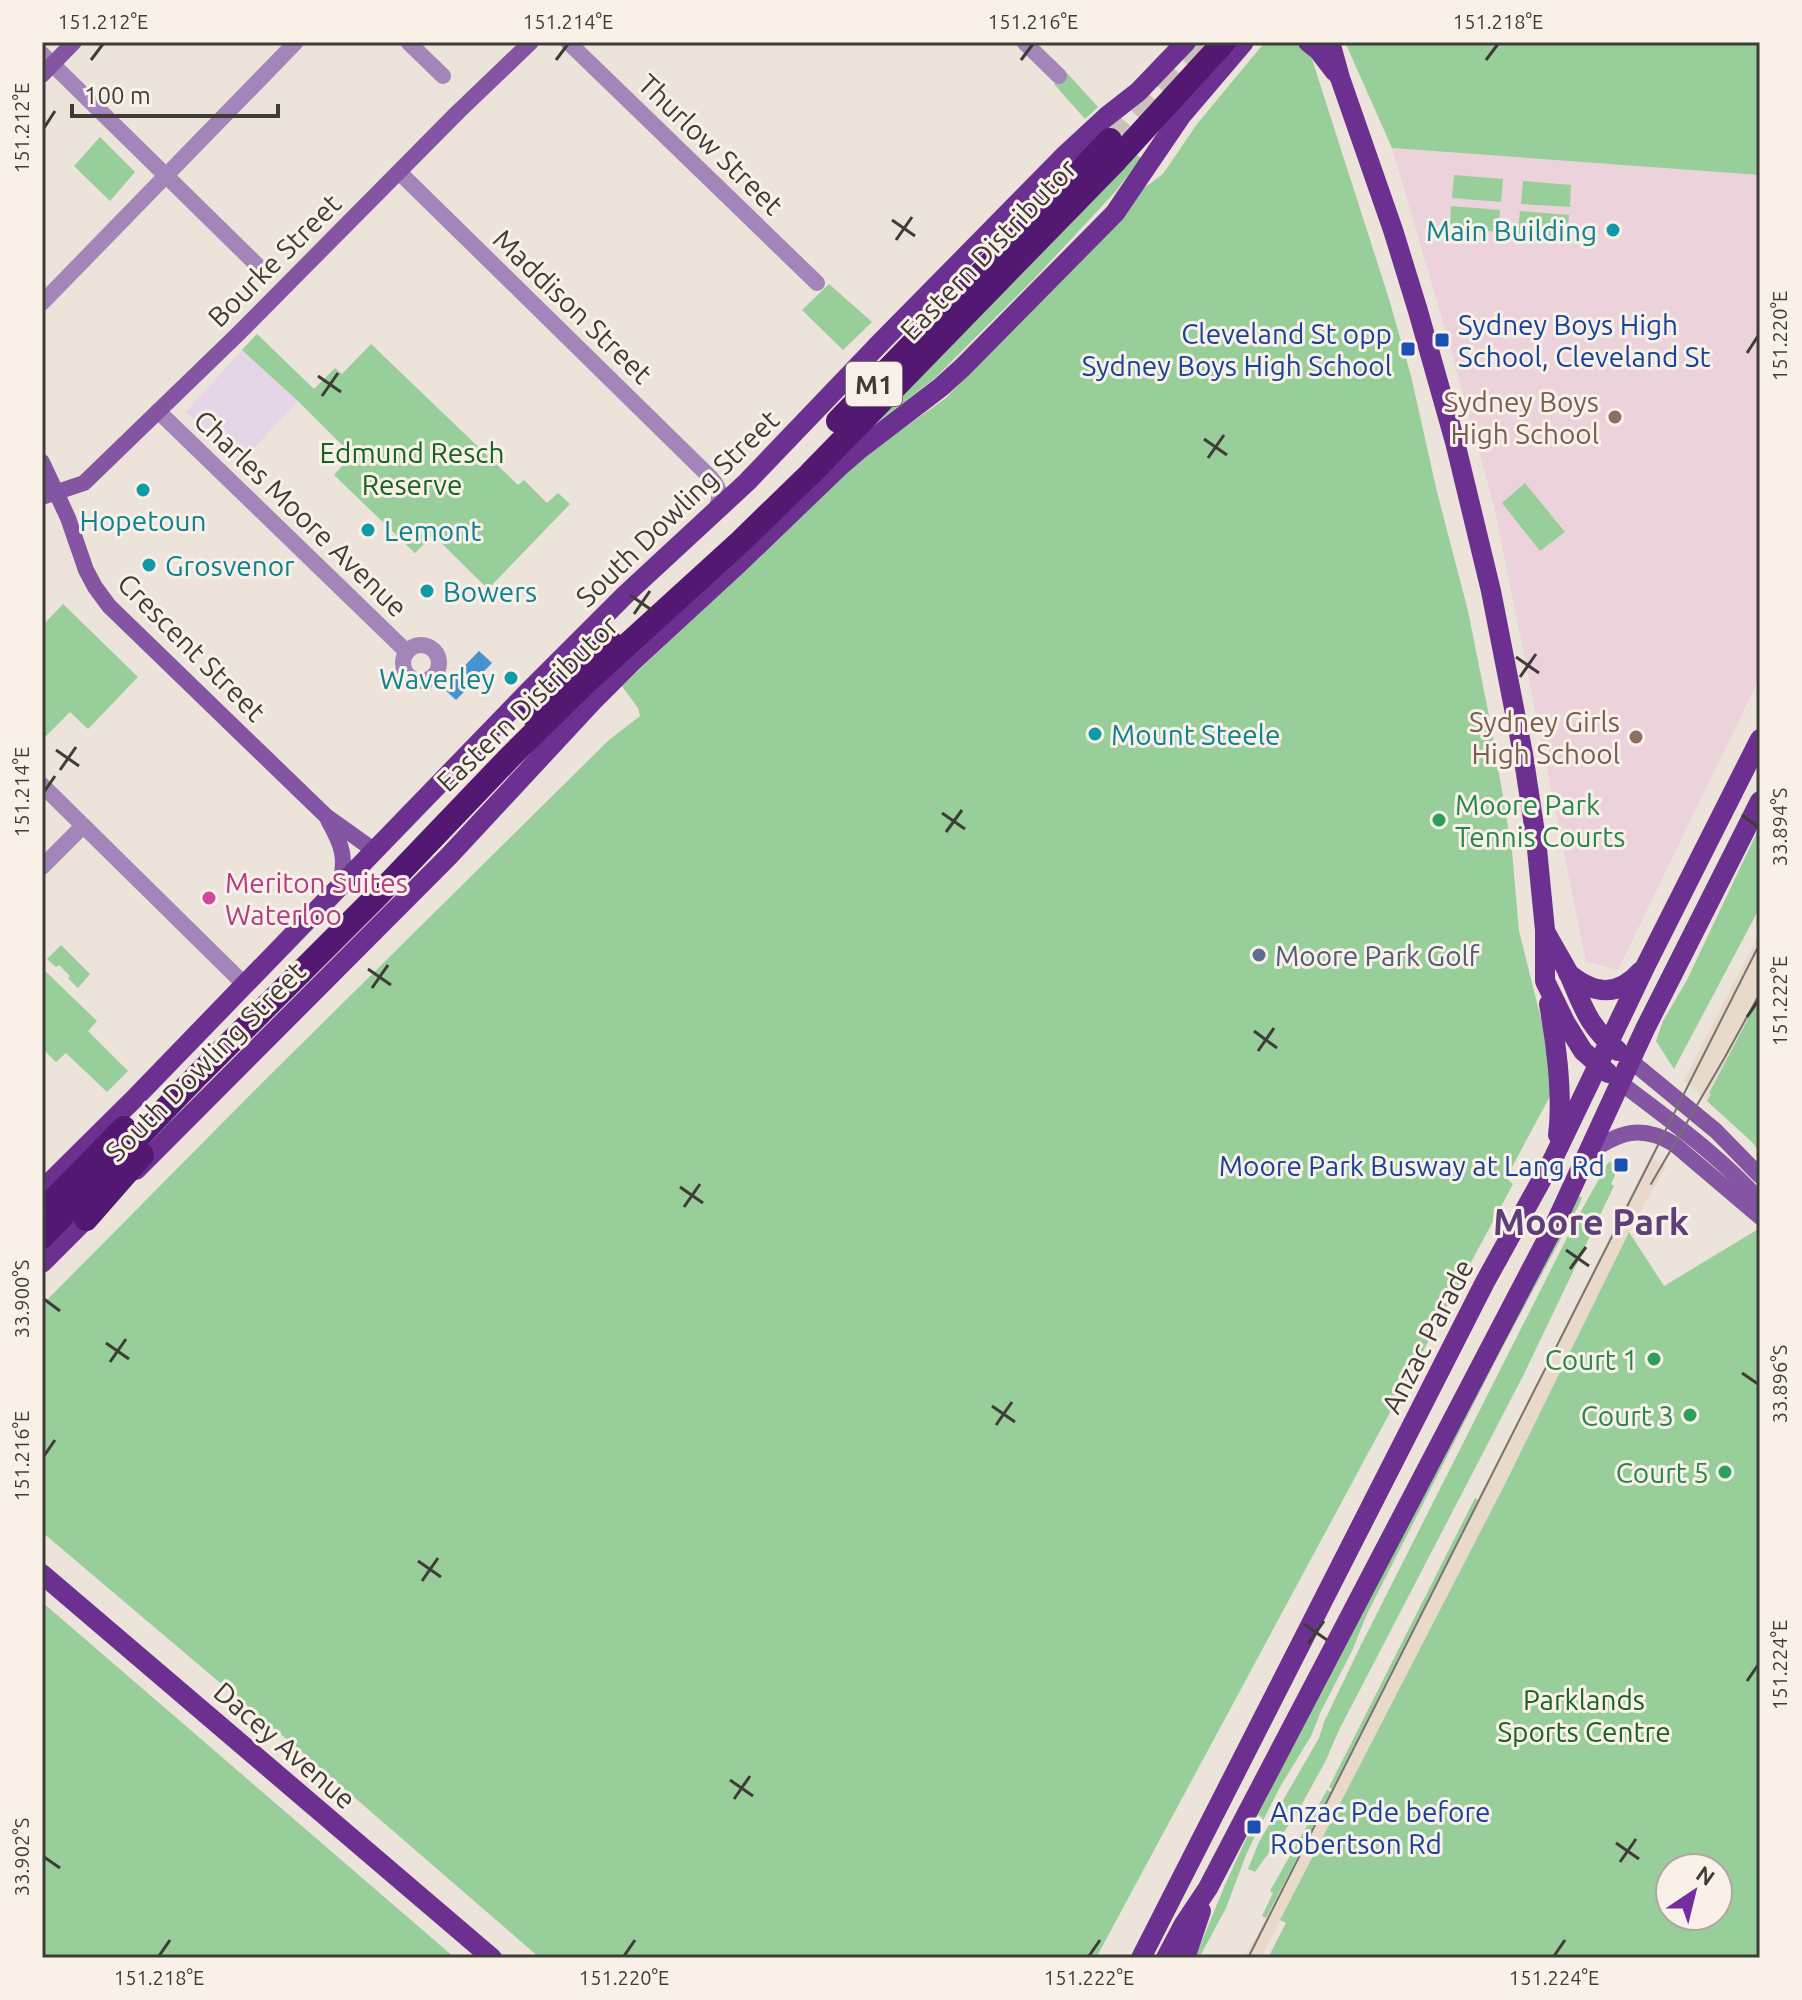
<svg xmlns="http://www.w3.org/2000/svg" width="1802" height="2000" viewBox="0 0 1802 2000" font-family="Ubuntu,sans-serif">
<rect width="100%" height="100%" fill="#ece3db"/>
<path fill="#e4d5e7" d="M242,350l56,51 -57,61 -55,-50z"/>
<g fill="#e8d9cb">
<path d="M1760,933v63l-51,96 2,2 -4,7 -23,-21z"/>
<path d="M1650,1157l17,9 -37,63 -126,257 -243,472h-19l12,-17 82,-159z"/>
</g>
<path fill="#ecd3db" d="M1392,148l368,27v502l-142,293 -32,-8 -92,-456 -49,-177z"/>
<g fill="#97ce99" fill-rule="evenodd">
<path d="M1265,42h30l16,14 78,243 22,77 26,116 31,119 24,120 20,120 7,80 21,84 28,48 -62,115 7,6 -15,28 -402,746h-556l-237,-205 -261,-221v-227l221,-223 346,-342 31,-24 -2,-8 -16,-22 245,-232 79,-56 158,-163 40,-47 19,-14 34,-50z"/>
<path d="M1345,42h415v133l-368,-27z"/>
<path d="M1067,73l31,34 -13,12 -31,-35z"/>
<path d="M100,137l35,35 -25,29 -36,-35z"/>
<path d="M1134,153l7,5 -25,33 -81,87 -100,100 -71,55z"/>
<path d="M1454,175l49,4 -2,23 -49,-4z"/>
<path d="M1523,181l48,4 -1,22 -49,-3z"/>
<path d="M1451,206l49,4 -2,22 -48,-4z"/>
<path d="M1520,211l49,4 -2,23 -49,-4z"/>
<path d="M829,284l43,38 -29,28 -41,-40z"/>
<path d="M257,334l57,55 21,-21 7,6 29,-30 147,141 6,-5 23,23 11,-10 12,11 -82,85 -55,-54 -18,18 -81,-78 18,-20 -54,-54 -56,-51z"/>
<path d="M1525,483l40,49 -25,19 -38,-48z"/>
<path d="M63,604l75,73 -50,52 -18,-17 -28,28v-114z"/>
<path d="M1760,826v81l-86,162 -18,-28 7,-20 24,-41z"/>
<path d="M61,945l29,29 -12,14 -10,-10 2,-2 -11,-11 -3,2 -9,-8z"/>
<path d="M42,968l55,53 -9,10 40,40 -21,21 -41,-39 -10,9 -14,-14z"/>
<path d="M1760,996v157l-8,-11 -45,-41 4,-7 -2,-1z"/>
<path d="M1619,1158l3,1 -11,25 3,2 -90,188 -185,356 -13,30 -30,55 -41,57 -7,-3 11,-27 60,-104 5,-16 37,-77 215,-425 32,-57z"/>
<path d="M1579,1196l3,2 -3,7 -79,147 -133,262 -15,37 -31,60 -10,25 -31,51 -24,47 -10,21 -20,53 -27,50h-4l30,-73 26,-57 6,2 6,-12 -5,-3 22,-45 274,-531z"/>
<path d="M1760,1228v730h-492l18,-35 -6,-3 224,-434 125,-254 35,54zM1670,1868h48v48h-48z"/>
<path d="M1475,1498l3,2 -146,289 -3,-2z"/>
<path d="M42,1602l413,356h-413z"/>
<path d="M1327,1790l4,2 -65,126 -4,-2 11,-23 -3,-2z"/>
</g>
<path fill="#4692d3" d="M479,651l13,12 -36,37 -13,-12z"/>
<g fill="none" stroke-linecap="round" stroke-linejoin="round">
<path stroke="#c9c2ba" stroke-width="24" stroke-dasharray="24 12" stroke-linecap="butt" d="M1110,140l92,-98"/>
<g stroke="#a385b9" stroke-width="16">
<path d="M408,42l35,34"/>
<path d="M568,42l249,241"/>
<path d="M1024,42l35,34"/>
<path d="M42,54l215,211"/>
<path d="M399,172l311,305c11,12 11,18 6,34"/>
<path d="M42,303l254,-261"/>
<path d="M158,411l249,241"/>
<circle cx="421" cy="663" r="18"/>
<path d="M42,785l203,200"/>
<path d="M42,867l41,-41"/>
</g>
<g stroke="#8355a2" stroke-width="16">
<path d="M42,75l32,-33"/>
<path d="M42,462l26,56 18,52 9,17 14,19 217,210 49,35"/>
<path d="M42,497l42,-14 154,-149 220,-222 73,-70"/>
<path d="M328,820c15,26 19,39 11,68"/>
<path d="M1631,1061l85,70 44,45"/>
<path d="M1621,1083c48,37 98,72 139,118"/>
<path d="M1589,1153c30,-21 52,-29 85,-9l86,73"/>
</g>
<g stroke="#6c3090" stroke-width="20">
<path d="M1308,42l10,8 17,22"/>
<path d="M1330,42l10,36 53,152 25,81 37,131 36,149 32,163 13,85 9,91v51l20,41 18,29 25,22"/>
<path d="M1546,933c7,13 15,26 22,39 15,34 19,53 50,79"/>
<path d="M1568,973c25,21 49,25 73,-2"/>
<path d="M1549,1004c7,38 14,93 9,131"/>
<path d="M136,1170l313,-314 144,-155 39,-39 104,-96 103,-99 22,-19 80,-61 22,-20 152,-154 66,-97 63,-74"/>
<path d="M42,1190l92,-91 396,-409 95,-95 122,-113 133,-139 186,-189 40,-37 32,-25 48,-50"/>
<path d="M42,1263l54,-54"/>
<path d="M42,1574l450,384"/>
<path d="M1141,1958l344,-676 67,-121 94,-196 114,-226"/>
<path d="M1166,1958l18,-34 24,-36 348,-666 89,-193 115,-228"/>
<path d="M1185,1958l16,-47"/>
</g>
<g stroke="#521872" stroke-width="24">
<path d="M838,421l272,-281"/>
<path d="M531,714l37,-39 41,-35"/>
<path d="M42,1212l82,-84"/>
<path d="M86,1219l56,-64"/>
<path d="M42,1237l154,-160 180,-180 134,-140 74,-73 156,-142 70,-68 306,-314 108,-118"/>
</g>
<g stroke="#77726d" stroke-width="2">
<path d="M1651,1184l74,-127 35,-64"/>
<path d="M1248,1958l512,-1015"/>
</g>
</g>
<path fill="none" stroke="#3f3c38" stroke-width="3" d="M91,60l12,-16M556,60l12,-16M1021,60l12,-16M1486,60l12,-16M44,128l11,-17M892,220l23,16M896,240l16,-23M1747,353l11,-17M318,376l23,16M322,396l16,-23M1204,439l23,16M1208,458l16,-23M630,595l23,16M634,614l16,-23M1516,657l23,16M1520,677l16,-23M56,750l23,16M60,770l16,-23M44,792l11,-16M942,813l23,16M1742,815l16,12M946,832l16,-22M368,969l23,16M372,988l16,-23M1747,1017l11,-16M1254,1031l23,17M1258,1051l16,-23M680,1187l23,16M684,1207l16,-23M1566,1250l23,16M1570,1269l16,-22M44,1299l16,12M106,1343l23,16M110,1362l16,-23M1742,1373l16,11M992,1406l23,16M996,1425l16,-23M44,1456l11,-16M418,1561l23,16M422,1581l16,-23M1304,1624l23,16M1308,1644l16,-23M1747,1681l11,-16M730,1780l23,16M734,1799l16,-23M1616,1843l23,16M44,1857l16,11M1620,1862l16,-23M159,1956l11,-16M624,1956l11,-16M1089,1956l11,-16M1554,1956l11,-16"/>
<g fill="#0f9aa8" stroke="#f9f0e8" stroke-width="3">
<circle cx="1613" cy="230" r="8"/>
<circle cx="143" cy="490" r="8"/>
<circle cx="368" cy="530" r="8"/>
<circle cx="149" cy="565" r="8"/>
<circle cx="427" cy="591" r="8"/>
<circle cx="511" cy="678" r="8"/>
<circle cx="1095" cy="734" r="8"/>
</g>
<g fill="#1a4fb4" stroke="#f9f0e8" stroke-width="3">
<rect x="1434" y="332" width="16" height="16" rx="4"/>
<rect x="1400" y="341" width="16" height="16" rx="4"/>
<rect x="1613" y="1157" width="16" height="16" rx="4"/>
<rect x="1246" y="1819" width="16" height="16" rx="4"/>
</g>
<g fill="#8d6e63" stroke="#f9f0e8" stroke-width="3">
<circle cx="1615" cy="417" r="8"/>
<circle cx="1636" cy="737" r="8"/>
</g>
<g fill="#2e9e5b" stroke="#f9f0e8" stroke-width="3">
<circle cx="1439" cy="820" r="8"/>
<circle cx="1654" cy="1359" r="8"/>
<circle cx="1690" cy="1415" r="8"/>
<circle cx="1725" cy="1472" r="8"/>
</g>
<circle fill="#d1479c" stroke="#f9f0e8" stroke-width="3" cx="209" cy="898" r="8"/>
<circle fill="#5c6f8a" stroke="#f9f0e8" stroke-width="3" cx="1259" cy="955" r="8"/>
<g text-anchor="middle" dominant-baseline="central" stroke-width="6" stroke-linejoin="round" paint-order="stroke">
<rect fill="#f9f0e8" stroke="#77726d" stroke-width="2" x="846" y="362" width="56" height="44" rx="6"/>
<g font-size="26" font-weight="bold" fill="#3f3c38">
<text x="874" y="384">M1</text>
</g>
<g font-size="28" fill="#3f3c38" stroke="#f9f0e8">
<text transform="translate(711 144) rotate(44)">Thurlow Street</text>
<text transform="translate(988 249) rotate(-46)">Eastern Distributor</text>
<text transform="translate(274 260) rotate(-45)">Bourke Street</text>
<text transform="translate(573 306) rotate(44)">Maddison Street</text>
<text transform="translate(677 508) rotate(-44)">South Dowling Street</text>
<text transform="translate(301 513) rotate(44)">Charles Moore Avenue</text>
<text transform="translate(192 647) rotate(45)">Crescent Street</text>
<text transform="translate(527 703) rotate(-44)">Eastern Distributor</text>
<text transform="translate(205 1061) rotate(-45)">South Dowling Street</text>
<text transform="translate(1427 1336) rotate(-63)">Anzac Parade</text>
<text transform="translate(285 1745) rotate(41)">Dacey Avenue</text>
</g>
<g font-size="28" fill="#0d838f" stroke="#f9f0e8" text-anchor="start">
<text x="1597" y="230" text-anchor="end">Main Building</text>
<text x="143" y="520" text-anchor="middle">Hopetoun</text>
<text x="384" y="530">Lemont</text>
<text x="165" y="565">Grosvenor</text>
<text x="443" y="591">Bowers</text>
<text x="495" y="678" text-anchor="end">Waverley</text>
<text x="1111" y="734">Mount Steele</text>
</g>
<g font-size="28" fill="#164399" stroke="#f9f0e8" text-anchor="start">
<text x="1458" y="324">Sydney Boys High<tspan x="1458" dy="32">School, Cleveland St</tspan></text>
<text x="1392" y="333" text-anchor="end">Cleveland St opp<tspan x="1392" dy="32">Sydney Boys High School</tspan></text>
<text x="1605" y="1165" text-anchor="end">Moore Park Busway at Lang Rd</text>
<text x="1270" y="1811">Anzac Pde before<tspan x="1270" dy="32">Robertson Rd</tspan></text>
</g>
<g font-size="28" fill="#785e54" stroke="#f9f0e8" text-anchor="end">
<text x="1599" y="401">Sydney Boys<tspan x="1599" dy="32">High School</tspan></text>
<text x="1620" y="721">Sydney Girls<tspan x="1620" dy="32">High School</tspan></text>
</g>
<g font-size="28" fill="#176422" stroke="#f9f0e8">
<text x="412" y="452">Edmund Resch<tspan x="412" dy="32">Reserve</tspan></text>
<text x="1584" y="1699">Parklands<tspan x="1584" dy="32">Sports Centre</tspan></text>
</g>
<g font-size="28" fill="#27864d" stroke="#f9f0e8" text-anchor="end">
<text x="1455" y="804" text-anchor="start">Moore Park<tspan x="1455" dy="32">Tennis Courts</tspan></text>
<text x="1638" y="1359">Court 1</text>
<text x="1674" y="1415">Court 3</text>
<text x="1709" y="1472">Court 5</text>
</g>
<g font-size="28" fill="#b23c85" stroke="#f9f0e8" text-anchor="start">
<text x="225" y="882">Meriton Suites<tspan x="225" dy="32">Waterloo</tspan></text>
</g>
<g font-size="28" fill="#4e5e75" stroke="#f9f0e8" text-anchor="start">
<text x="1275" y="955">Moore Park Golf</text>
</g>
<g font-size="36" font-weight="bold" fill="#5f3f7a" stroke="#f9f0e8">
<text x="1591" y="1221">Moore Park</text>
</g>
</g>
<rect width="1802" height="2000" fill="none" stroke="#f9f0e8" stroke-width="88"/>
<g transform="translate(1694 1892) rotate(35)"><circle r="38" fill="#f9f0e8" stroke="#afa8a2" stroke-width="2"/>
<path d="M0-6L14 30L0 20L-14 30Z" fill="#732ea2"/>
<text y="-12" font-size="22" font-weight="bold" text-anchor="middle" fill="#3f3c38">N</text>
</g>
<path d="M72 104v12h206v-12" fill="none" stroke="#3f3c38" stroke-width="4"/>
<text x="84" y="104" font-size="24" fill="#3f3c38" stroke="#f9f0e8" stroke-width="6" paint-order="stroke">100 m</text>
<rect x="44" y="44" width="1714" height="1912" fill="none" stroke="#3f3c38" stroke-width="3"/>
<g font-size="20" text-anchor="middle" fill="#3f3c38">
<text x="103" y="29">151.212°E</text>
<text x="568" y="29">151.214°E</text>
<text x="1033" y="29">151.216°E</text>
<text x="1498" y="29">151.218°E</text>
<text transform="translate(22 128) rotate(-90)" y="7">151.212°E</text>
<text transform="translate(1780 336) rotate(-90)" y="7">151.220°E</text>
<text transform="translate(22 792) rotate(-90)" y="7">151.214°E</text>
<text transform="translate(1780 827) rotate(-90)" y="7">33.894°S</text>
<text transform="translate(1780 1001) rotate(-90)" y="7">151.222°E</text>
<text transform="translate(22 1299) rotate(-90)" y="7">33.900°S</text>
<text transform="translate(1780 1384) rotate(-90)" y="7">33.896°S</text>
<text transform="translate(22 1456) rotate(-90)" y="7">151.216°E</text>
<text transform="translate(1780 1665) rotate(-90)" y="7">151.224°E</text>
<text transform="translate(22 1857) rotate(-90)" y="7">33.902°S</text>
<text x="159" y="1985">151.218°E</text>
<text x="624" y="1985">151.220°E</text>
<text x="1089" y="1985">151.222°E</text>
<text x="1554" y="1985">151.224°E</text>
</g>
</svg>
